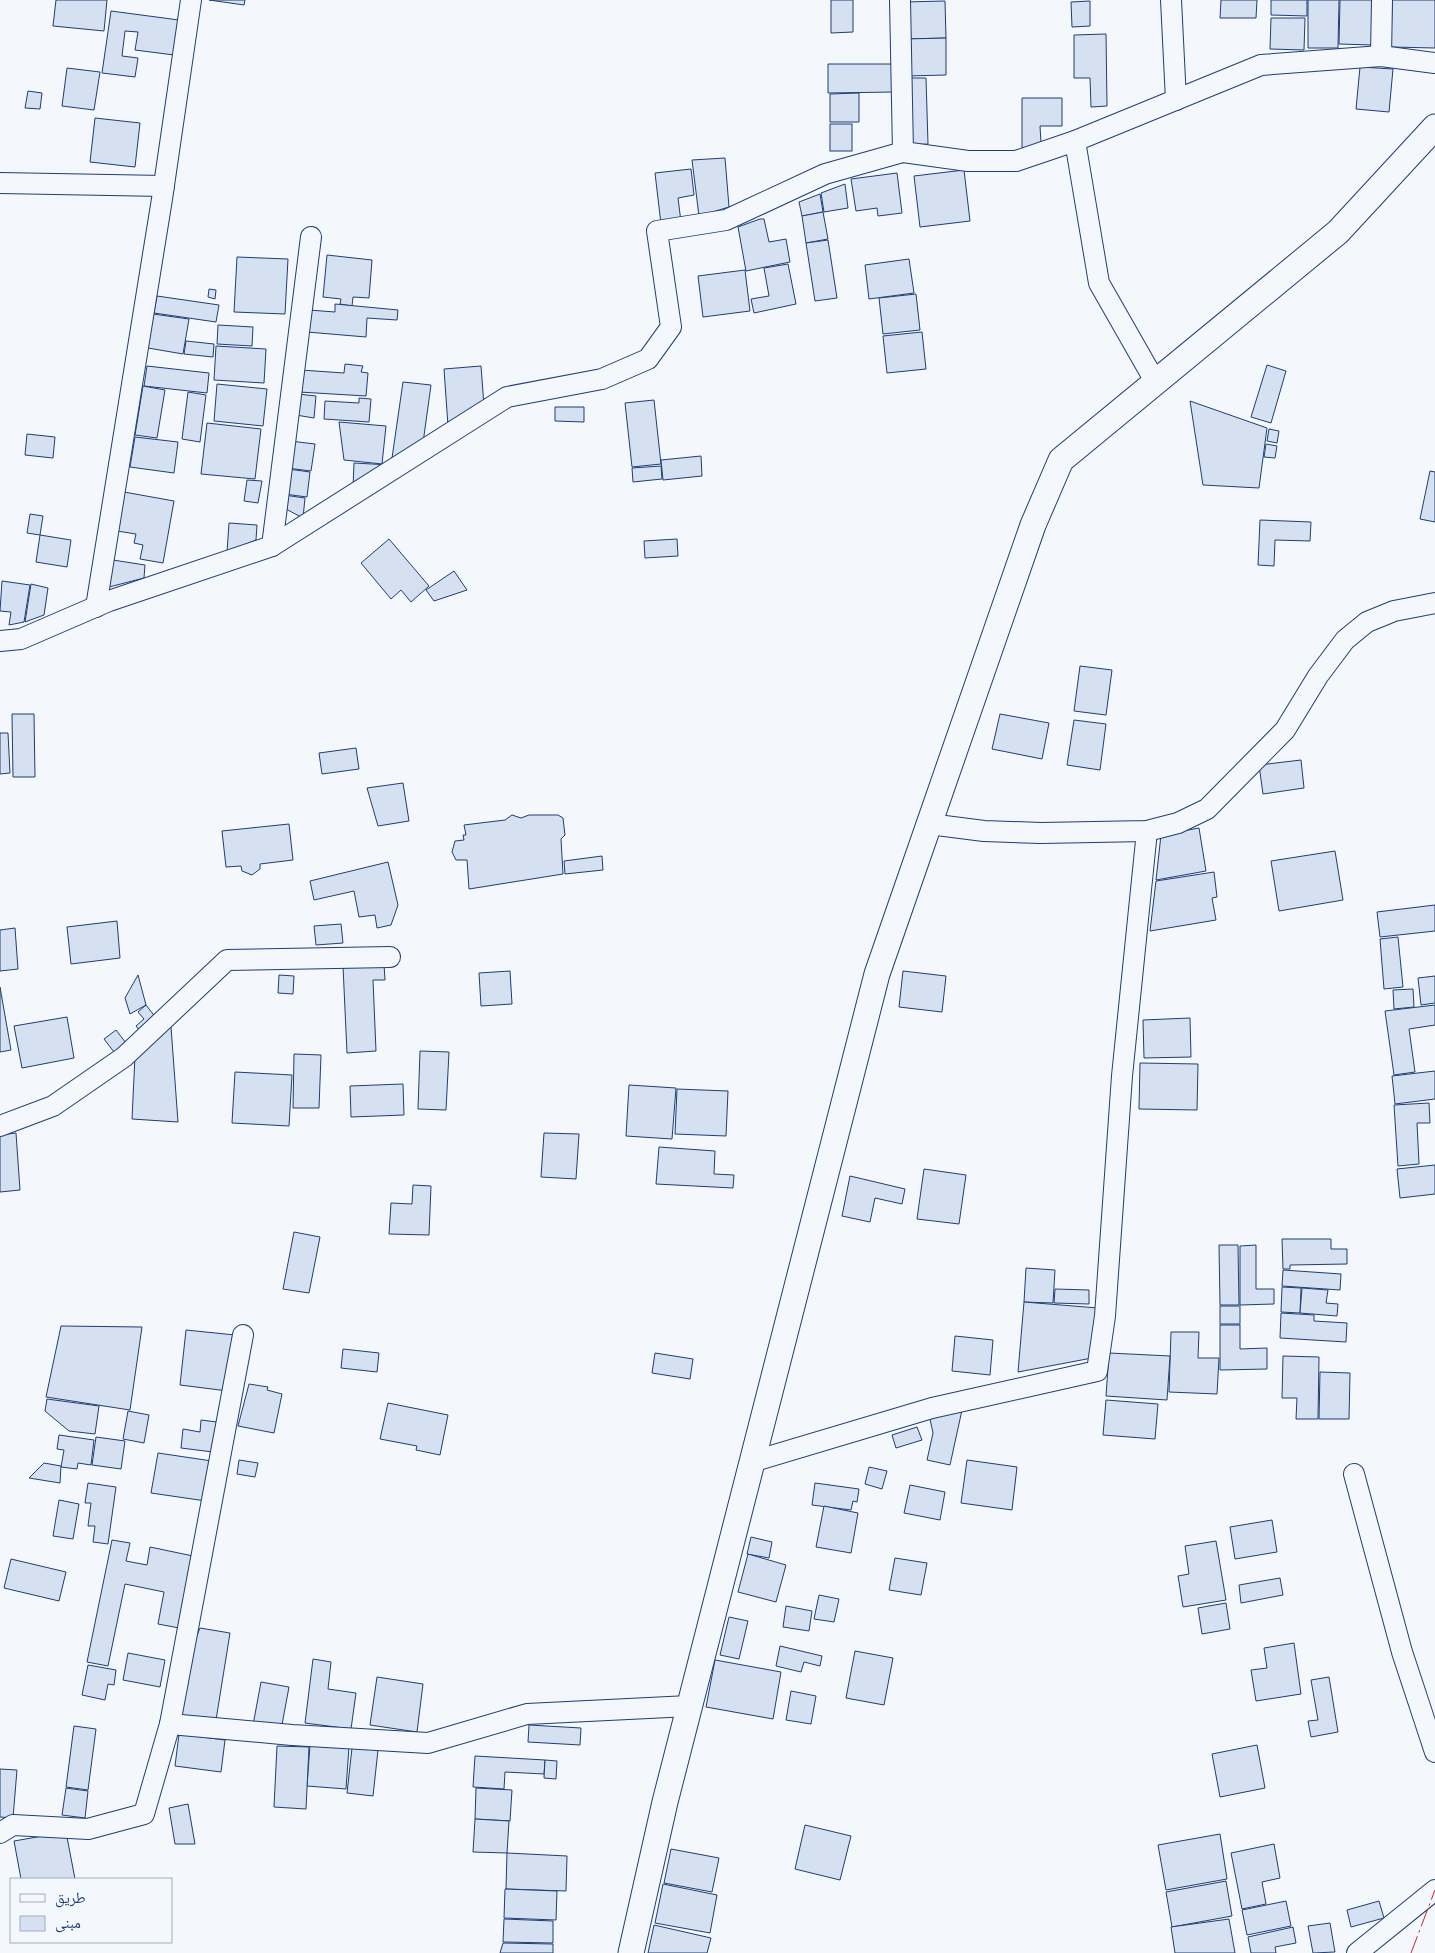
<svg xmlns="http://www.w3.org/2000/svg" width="1435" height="1953" viewBox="0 0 1435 1953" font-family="'Varela Round','Noto Naskh Arabic',sans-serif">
<rect width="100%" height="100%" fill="#f4f7fb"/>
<g fill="#d5e0f0" stroke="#1d3f73">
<path d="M56,0h51l-3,31 -51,-5z"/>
<path d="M209,0h36l-1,5z"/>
<path d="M831,0h22v32l-22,1z"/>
<path d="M1221,0h36l-1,18h-36z"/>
<path d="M1271,0h36v16l-36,-1z"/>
<path d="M1308,0h31l-1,48h-30z"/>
<path d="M1340,0h34l-1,45 -34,-1z"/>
<path d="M1392,0h43v48l-44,-1z"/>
<path d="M945,1l1,37 -41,1 -1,-37z"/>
<path d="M1090,1v25l-18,1 -1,-25z"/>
<path d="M111,11l68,9 -5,35 -39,-5 3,-18 -13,-1 -3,25 16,2 -3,19 -33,-4z"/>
<path d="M1271,18h34l-1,32 -34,-1z"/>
<path d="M1106,34l1,72 -16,1 -1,-29h-16v-43z"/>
<path d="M946,38v37l-40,1 -1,-37z"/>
<path d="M828,64h66v28l-66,1z"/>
<path d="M1360,67l33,2 -4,43 -33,-3z"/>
<path d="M67,68l33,4 -6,38 -32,-4z"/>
<path d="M908,78h18l2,66 -18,1z"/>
<path d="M28,91l14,2 -2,16 -15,-1z"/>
<path d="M859,93v29h-29v-28z"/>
<path d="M1022,98h40v28h-22l1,17 -19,6z"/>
<path d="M95,118l45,5 -5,44 -45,-5z"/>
<rect x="830" y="124" width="22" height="27"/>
<path d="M725,158l4,49 -30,9 -7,-56z"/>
<path d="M691,169l3,26 -16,3 3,24 -20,2 -6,-51z"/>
<path d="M964,170l6,51 -50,6 -6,-51z"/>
<path d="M897,173l5,40 -24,3 -1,-8 -21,3 -5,-32z"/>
<path d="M845,184l3,24 -24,4 -3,-19z"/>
<path d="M820,194l3,18 -21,4 -3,-14z"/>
<path d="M823,212l5,27 -22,4 -4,-27z"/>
<path d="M760,219h4l5,23 17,-3 4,23 -44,9 -8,-44z"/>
<path d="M828,240l9,58 -22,3 -9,-58z"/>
<path d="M327,255l45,5 -3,38 -16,-1 -1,9 -12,-2 1,-5 -18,-2z"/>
<path d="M237,257l51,2 -3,55 -51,-2z"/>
<path d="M909,259l5,34 -45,6 -4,-34z"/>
<path d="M788,264l8,40 -42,9 -3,-14 18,-3 -5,-28z"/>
<path d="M745,270l5,41 -47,6 -5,-41z"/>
<path d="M209,289l7,1 -1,9 -7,-2z"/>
<path d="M916,294l4,36 -37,4 -4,-36z"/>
<path d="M157,296l62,9 -3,17 -62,-9z"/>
<path d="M335,304l63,6 -1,10 -30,-2 -1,19 -59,-5 2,-22 26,2z"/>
<path d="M153,314l36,5 -6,35 -35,-6z"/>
<path d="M218,325l35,2 -1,19 -35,-2z"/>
<path d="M922,332l4,37 -39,4 -4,-37z"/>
<path d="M186,341l28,3 -1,13 -29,-3z"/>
<path d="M216,346l50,3 -2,34 -50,-3z"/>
<path d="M345,364l18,2 -2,6 7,1 -2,23 -67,-4 2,-22 43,3z"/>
<path d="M1267,365l19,6 -15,52 -20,-6z"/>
<path d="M147,366l62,7 -2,20 -63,-7z"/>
<path d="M481,366l3,40 -36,20 -4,-57z"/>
<path d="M403,382l28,3 -8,58 -31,15z"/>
<path d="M217,384l50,5 -4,37 -49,-5z"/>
<path d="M143,386l22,4 -8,48 -22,-3z"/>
<path d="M188,392l18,3 -6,47 -18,-3z"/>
<path d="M298,394l18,2 -2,22 -18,-3z"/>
<path d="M359,398l12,1 -2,23 -45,-3 1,-18 34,2z"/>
<path d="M654,400l7,64 -29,3 -7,-64z"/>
<path d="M1190,401l77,27 -8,60 -56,-3z"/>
<path d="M555,407h29v15l-29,-1z"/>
<path d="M339,422l47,4 -4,38 -38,-4z"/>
<path d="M207,423l54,6 -6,50 -54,-5z"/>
<path d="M1269,429l10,2 -2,12 -10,-2z"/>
<path d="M27,434l28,3 -2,21 -28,-3z"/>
<path d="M135,437l43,5 -4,31 -44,-6z"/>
<path d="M290,441l25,3 -4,27 -24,-3z"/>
<path d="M1266,444l11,2 -2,12 -11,-1z"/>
<path d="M701,456l1,20 -39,4 -2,-20z"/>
<path d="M354,463l36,2 -37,22z"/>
<path d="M661,466l1,13 -29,3 -1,-14z"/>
<path d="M288,469l22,3 -3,25 -23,-3z"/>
<path d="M1430,471l5,1v50l-15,-3z"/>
<path d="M247,480l15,1 -4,22 -14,-2z"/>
<path d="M124,492l50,9 -11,62 -23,-4 3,-14 -9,-2 2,-9 -19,-3z"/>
<path d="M284,495l21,3 -2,20 -21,-11z"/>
<path d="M30,514l13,2 -3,19 -13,-2z"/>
<path d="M1260,520l51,2 -1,19 -35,-1 -1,26 -16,-1z"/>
<path d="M229,523l28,2 -1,15 -29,12z"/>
<path d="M40,535l31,5 -4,27 -31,-5z"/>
<path d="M389,539l40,47 -18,16 -10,-12 -10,9 -30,-36z"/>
<path d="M677,539l1,17 -33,2 -1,-17z"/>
<path d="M113,560l32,5 -1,13 -35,9z"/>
<path d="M454,571l13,19 -33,11 -8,-11z"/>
<path d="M2,581l28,4 -6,37 -15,3 2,-13 -11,-1z"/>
<path d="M31,584l17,4 -4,27 -19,7z"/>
<path d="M1080,666l32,4 -6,45 -32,-4z"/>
<path d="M12,714h22l1,63h-22z"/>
<path d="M1000,714l49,9 -7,36 -50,-10z"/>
<path d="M1074,720l32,4 -6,46 -33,-5z"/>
<path d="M0,733h8l2,40 -10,1z"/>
<path d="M356,748l3,21 -37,5 -3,-21z"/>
<path d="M1301,760l3,28 -41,6 -4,-29z"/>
<path d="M403,783l6,38 -31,5 -11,-38z"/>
<path d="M512,815l9,3 8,-3h29l5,3 2,17 -4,4 2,35 -94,15 -2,-29h-11l-4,-8 3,-11 9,-1 -1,-5h3l-2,-10 41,-5z"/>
<path d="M289,824l4,36 -33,4v5l-8,6 -10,-4 -1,-5 -15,1 -4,-36z"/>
<path d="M1199,828l7,43 -50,9 5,-45z"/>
<path d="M1335,851l8,49 -64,11 -8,-50z"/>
<path d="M602,856l1,14 -38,4 -1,-13z"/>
<path d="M388,862l10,43 -7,20 -14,3 -2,-13 -16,2 -5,-26 -40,9 -4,-19z"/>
<path d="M1214,872l3,25 -5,1 4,22 -66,11 6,-50z"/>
<path d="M1435,905v26l-55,6 -3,-25z"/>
<path d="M117,921l3,37 -49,6 -4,-37z"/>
<path d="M341,924l2,19 -27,2 -2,-19z"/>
<path d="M15,928l3,41 -18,2v-41z"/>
<path d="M1398,937l5,50 -19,2 -4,-50z"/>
<path d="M384,964l1,16h-12l3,71 -29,2 -4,-87z"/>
<path d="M510,971l2,33 -31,2 -2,-33z"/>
<path d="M903,971l43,5 -4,36 -43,-5z"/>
<path d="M138,975l8,30 -16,9 -5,-16z"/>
<path d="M279,975l15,1 -1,18 -15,-1z"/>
<path d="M1435,976v27l-14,2 -3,-27z"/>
<path d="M0,987l11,63 -11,2z"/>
<path d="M1413,989l1,18 -20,2 -1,-19z"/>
<path d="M146,1005l10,13 -16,13 -4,-5 8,-7 -6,-7z"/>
<path d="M1435,1005v20l-26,4 6,43 -21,3 -9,-64z"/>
<path d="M67,1017l7,41 -52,10 -8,-42z"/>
<path d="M1190,1018l1,39 -47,1 -1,-38z"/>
<path d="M171,1027l7,95 -46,-3 3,-63z"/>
<path d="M116,1030l10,13 -12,9 -10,-13z"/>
<path d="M420,1051l29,1 -3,58 -28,-1z"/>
<path d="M294,1054l27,1 -2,53h-26z"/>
<path d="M1140,1063l58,1 -1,46 -58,-1z"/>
<path d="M1435,1071v28l-40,5 -3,-28z"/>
<path d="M235,1072l57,3 -3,51 -57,-3z"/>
<path d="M403,1084l1,31 -53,2 -1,-31z"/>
<path d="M629,1085l47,3 -4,51 -46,-3z"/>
<path d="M677,1089l51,2 -2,45 -51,-2z"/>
<path d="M1429,1103l1,20h-13l2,41 -21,2 -4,-61z"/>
<path d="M16,1133l4,57 -20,2v-57z"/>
<path d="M544,1133l35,1 -3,45 -35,-2z"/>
<path d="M659,1147l56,4 -1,23 20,1 -1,13 -77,-4z"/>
<path d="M1435,1165v29l-35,4 -3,-29z"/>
<path d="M924,1169l42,6 -7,49 -42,-5z"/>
<path d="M850,1176l55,13 -3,15 -27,-6 -5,24 -28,-6z"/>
<path d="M413,1185l18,1 -2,49 -40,-1 2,-31 21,1z"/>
<path d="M294,1232l26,5 -11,56 -26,-4z"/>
<path d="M1282,1239h49v10h16v15l-57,1v4h-7z"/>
<path d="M1219,1245h19l1,60h-19z"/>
<path d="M1256,1245v44h18v15l-34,1v-59z"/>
<path d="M1026,1268l29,2 -2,33 -29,-1z"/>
<path d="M1283,1270l58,4 -1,16 -58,-4z"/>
<path d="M1282,1287l19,1 -1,25 -19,-1z"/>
<path d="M1302,1288l26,2 -2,13 12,1 -1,12 -37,-3z"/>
<path d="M1055,1289l34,1v14l-35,-1z"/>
<path d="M1024,1302l74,6 -6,50 -74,14z"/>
<rect x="1220" y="1306" width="20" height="18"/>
<path d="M1281,1313l33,2v6l33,2 -1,19 -66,-4z"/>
<path d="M1220,1325h20v24l27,-1v21l-47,1z"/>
<path d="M61,1326l81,1 -12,83 -84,-13z"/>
<path d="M186,1330l49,5 -7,56 -48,-6z"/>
<path d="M1171,1332h28l-1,26h21l-2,36 -48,-2z"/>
<path d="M955,1336l38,4 -3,35 -38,-4z"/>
<path d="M343,1349l36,4 -2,19 -36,-4z"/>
<path d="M655,1353l38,6 -3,20 -38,-6z"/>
<path d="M1109,1353l61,3 -3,44 -61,-4z"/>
<path d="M1283,1356l36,1 -1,62h-22l1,-21h-15z"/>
<path d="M1320,1372l30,1 -1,46h-30z"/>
<path d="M249,1384l19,3 -1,3 15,4 -8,39 -36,-7z"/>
<path d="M47,1399l52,7 -4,28 -26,-3 -24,-20z"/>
<path d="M1106,1400l52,4 -3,35 -52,-4z"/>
<path d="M388,1403l60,12 -8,40 -24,-5 1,-4 -37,-7z"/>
<path d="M962,1410l-12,55 -23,-5 6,-27 -3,-14z"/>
<path d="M128,1411l21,4 -5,28 -21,-4z"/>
<path d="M201,1420l16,2 -4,30 -32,-4 2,-19 17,3z"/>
<path d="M917,1427l5,13 -26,8 -4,-13z"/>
<path d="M59,1435l35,5 -3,25 -13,-2 -1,6 -16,-2 3,-17 -7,-1z"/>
<path d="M96,1437l29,4 -4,28 -29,-4z"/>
<path d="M158,1453l54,8 -6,40 -55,-8z"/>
<path d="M239,1460l19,3 -3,14 -18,-3z"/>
<path d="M967,1460l50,7 -5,43 -51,-7z"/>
<path d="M44,1463l17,3 -1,17 -31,-5z"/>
<path d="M869,1467l18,4 -5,18 -17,-5z"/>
<path d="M88,1483l28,4 -8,57 -15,-2 2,-16h-7l3,-23h-6z"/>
<path d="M815,1483l44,6 -2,13 -4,-1 -2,9 -39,-5z"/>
<path d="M910,1485l35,7 -5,28 -36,-7z"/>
<path d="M59,1500l20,4 -6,35 -20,-3z"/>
<path d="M824,1506l34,7 -7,40 -35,-6z"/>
<path d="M1272,1520l5,32 -42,7 -5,-32z"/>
<path d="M751,1537l21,5 -3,16 -22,-4z"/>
<path d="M112,1540l18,3 -4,18 21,4 3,-18 43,9 -14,72 -21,-4 6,-32 -39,-8 -17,82 -21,-4z"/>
<path d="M1216,1541l10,59 -43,7 -5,-31 11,-2 -4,-28z"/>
<path d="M748,1554l38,11 -10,37 -38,-10z"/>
<path d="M895,1558l32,5 -6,32 -32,-5z"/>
<path d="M11,1559l55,13 -7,29 -55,-13z"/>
<path d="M1280,1578l3,17 -42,8 -2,-18z"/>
<path d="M819,1595l20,4 -5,23 -20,-3z"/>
<path d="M1226,1603l4,26 -28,5 -4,-26z"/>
<path d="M786,1606l26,5 -3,20 -26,-4z"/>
<path d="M729,1617l19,4 -9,38 -19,-4z"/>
<path d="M200,1628l30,5 -14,87 -36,-5 9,-60z"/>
<path d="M1294,1643l7,51 -45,7 -5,-31 16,-2 -3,-20z"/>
<path d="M780,1646l42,10 -2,10 -16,-4 -3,10 -25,-6z"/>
<path d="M855,1651l38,7 -9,47 -38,-7z"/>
<path d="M128,1653l37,7 -5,27 -37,-7z"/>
<path d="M313,1659l18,3 -3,27 28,4 -5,36 -46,-6z"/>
<path d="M715,1660l66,12 -8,47 -67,-12z"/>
<path d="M88,1665l28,5 -2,15 -6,-1 -3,16 -23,-5z"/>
<path d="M377,1677l46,7 -6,48 -47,-7z"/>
<path d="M1329,1677l9,55 -27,5 -3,-16 10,-1 -7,-40z"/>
<path d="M261,1682l28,5 -8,43 -28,-5z"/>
<path d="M791,1691l25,5 -5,28 -25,-4z"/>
<path d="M529,1725l52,3 -1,17 -52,-3z"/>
<path d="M74,1726l22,3 -8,61 -22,-3z"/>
<path d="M179,1734l46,6 -4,32 -46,-6z"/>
<path d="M310,1745l39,2 -3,42 -39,-3z"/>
<path d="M1257,1745l8,43 -45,9 -8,-43z"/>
<path d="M277,1746l32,1 -3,62 -32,-2z"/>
<path d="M352,1748l26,2 -5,46 -26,-3z"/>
<path d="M475,1756l70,4 -1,14 -39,-2 -1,17 -31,-2z"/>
<path d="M545,1760l12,1 -1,18 -12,-1z"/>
<path d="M0,1769l17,1 -4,48 -13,-1z"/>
<path d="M66,1788l22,3 -3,27 -23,-3z"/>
<path d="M476,1788l36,2 -2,31 -35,-2z"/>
<path d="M188,1804l7,40h-20l-6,-36z"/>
<path d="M475,1819l34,2 -2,32 -34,-1z"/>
<path d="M805,1825l46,11 -11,44 -45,-11z"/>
<path d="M66,1832l9,47h-54l-7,-38z"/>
<path d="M1220,1834l7,45 -61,11 -8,-45z"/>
<path d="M1274,1844l6,34 -18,4 4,22 -24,5 -11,-56z"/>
<path d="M671,1849l48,9 -7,34 -48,-9z"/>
<path d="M507,1853l60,3 -1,35 -60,-2z"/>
<path d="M1226,1881l6,35 -60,11 -6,-35z"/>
<path d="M663,1884l54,11 -7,38 -55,-10z"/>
<path d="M505,1889l52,2 -1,29 -52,-2z"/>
<path d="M1286,1901l5,25 -44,9 -5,-25z"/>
<path d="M1379,1901l5,17 -33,9 -4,-17z"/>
<path d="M504,1919l49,2v22l-50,-1z"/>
<path d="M1229,1919l6,34h-60l-4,-26z"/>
<path d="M1330,1923l5,29 -22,1 -5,-27z"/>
<path d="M654,1925l57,13 -4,15h-59z"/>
<path d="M1293,1927l3,16 -21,4 1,6h-25l-3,-16z"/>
<path d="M503,1943l50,1v9h-53z"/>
</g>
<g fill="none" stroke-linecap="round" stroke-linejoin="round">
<defs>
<g id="minor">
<path d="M900,0l3,152"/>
<path d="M1171,0l5,100"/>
<path d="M1381,56l1,-56"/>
<path d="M1075,141l24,142 57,100"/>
<path d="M0,183l164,3"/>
<path d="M272,546l39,-309"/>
<path d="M96,607l66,-408 29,-199"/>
<path d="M0,641l21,-2 88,-38 163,-55 235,-149 95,-18 46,-20 23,-32 -14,-96 69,-11 99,-46 78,-22 65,9h48l59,-20 186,-76 120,-9 54,7"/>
<path d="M929,824l55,7 57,2 106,-2 31,-8 29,-14 78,-79 33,-54 27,-36 22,-18 27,-11 41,-8"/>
<path d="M0,1126l53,-20 71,-49 103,-97 163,-3"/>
<path d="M751,1462l181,-54 165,-37 8,-55 17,-240 25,-245"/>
<path d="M1354,1474l48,178 33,100"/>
<path d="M170,1724l122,11 136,8 99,-29 162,-8"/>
<path d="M0,1833l13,-8 75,4 56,-15 26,-90 73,-389"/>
<path d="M1357,1953l78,-63"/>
</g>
<path id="tertiary" d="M631,1953l34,-151 212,-828 156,-449 28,-65 277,-228 97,-105"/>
</defs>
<use href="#minor" stroke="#1d3f73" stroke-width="22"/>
<use href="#tertiary" stroke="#1d3f73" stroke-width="27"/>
<use href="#minor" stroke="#f4f7fb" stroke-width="20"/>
<use href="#tertiary" stroke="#f4f7fb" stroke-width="25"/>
<path stroke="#c62828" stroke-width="1" stroke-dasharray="18 4 2.5 4" stroke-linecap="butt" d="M1411,1953l24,-63"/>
</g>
<rect x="10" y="1878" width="162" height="65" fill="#f4f7fb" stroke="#9eadc5"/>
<rect x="20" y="1894" width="25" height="8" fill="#f4f7fb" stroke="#9eadc5"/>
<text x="55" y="1903" font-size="15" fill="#1d3f73">طريق</text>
<rect x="20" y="1916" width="25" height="15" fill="#d5e0f0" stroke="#9eadc5"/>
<text x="55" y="1928" font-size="15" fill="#1d3f73">مبنى</text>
</svg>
